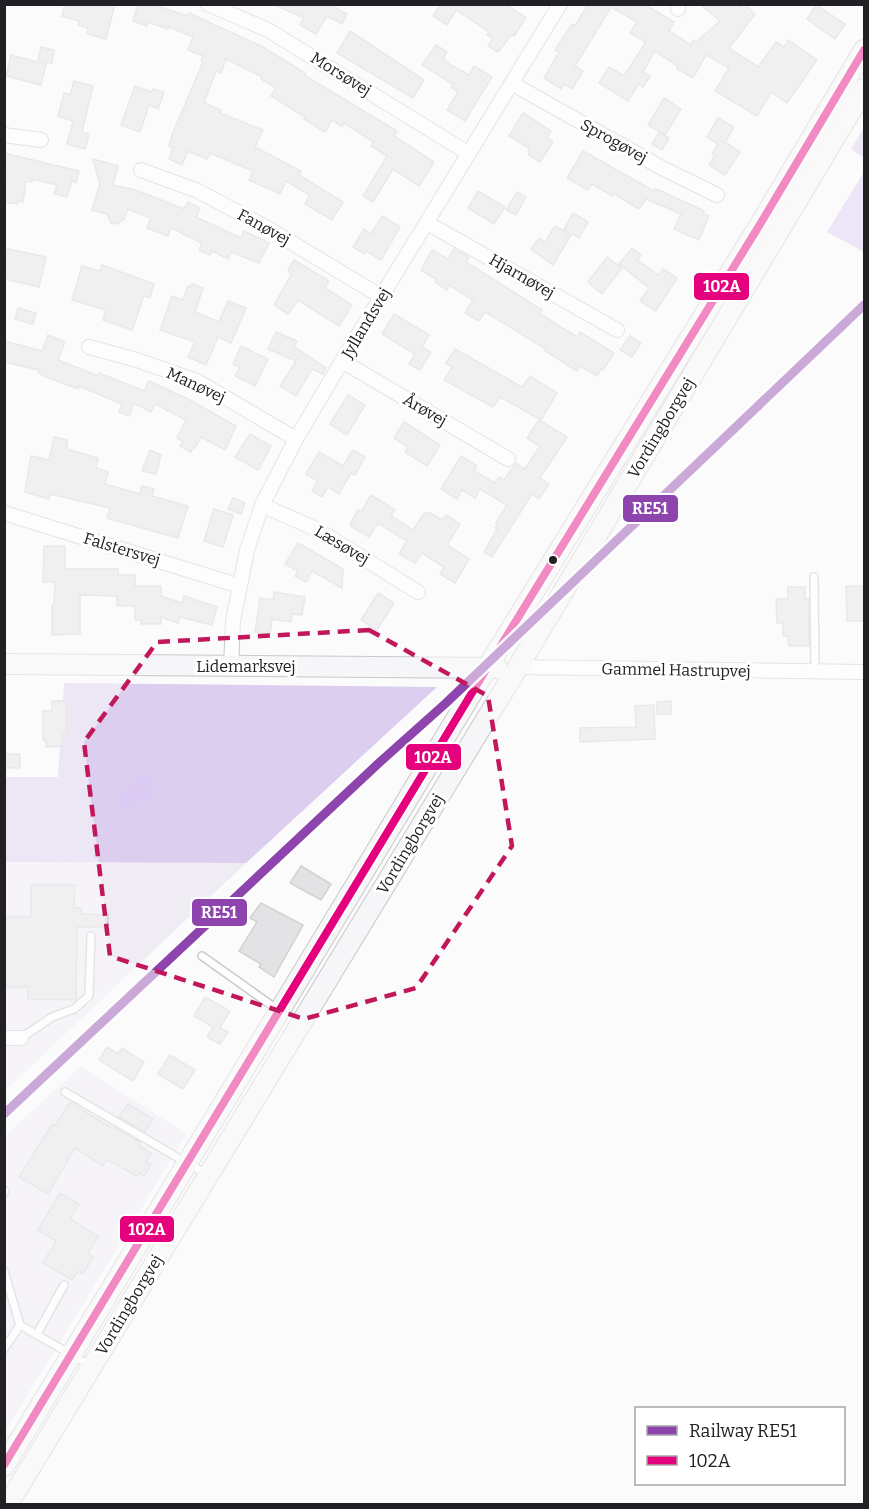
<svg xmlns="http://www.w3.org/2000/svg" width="869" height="1509" viewBox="0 0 869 1509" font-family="Bitter,serif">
<rect width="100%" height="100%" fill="#fbfbfc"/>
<g fill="#efecf4">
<path d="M5,862l241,1 -241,228z"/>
<path d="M81,1066l106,68 -182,298v-296z"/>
</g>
<g fill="#dcceee">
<path d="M864,127v31l-13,-9z"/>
<path d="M64,683l373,4 -191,176 -241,-1v-85h53z"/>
</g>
<g fill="#dccbf3">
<path d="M864,172v80l-37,-20z"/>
<path d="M142,773l9,2 6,9v6c-12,10 -24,27 -39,12v-8z"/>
</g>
<g fill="#e3e2e5" stroke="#d2d1d4" stroke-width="1.5">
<path d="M65,4h50l-9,35 -19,-5 1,-6 -10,-3 1,-4 -17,-5z"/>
<path d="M138,4h15l31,11h4l1,-2 74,34 42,26 -1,2 93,56 -3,5 40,26 -15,24 -26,-17 -20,33 -10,-6 24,-40 -16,-10 3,-4 -30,-19 -2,4 -10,-7 -7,12 -21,-13 1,-2 -34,-21 5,-8 -15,-9 1,-2 -36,-18 -5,14 -5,-2 -12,32 17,7 -1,3 43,17 -8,17 46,24 -2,4 44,27 -11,18 -27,-16 5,-9 -24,-14 -6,13 -31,-14 4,-9 -43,-18 -3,6 -19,-8 -6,14 -13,-6 4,-11 -4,-2 3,-11 31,-73 -2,-1 2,-5 -15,-6 5,-13 -24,-10 -1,2 -20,-7 -1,4 -14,-5z"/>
<path d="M273,4h61l-1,2 14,8 -5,10 -15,-8 -11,18 -16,-9 4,-7z"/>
<path d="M441,4h64l21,14 -12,18 -2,-2 -14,18 -10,-6 5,-7 -6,-4 2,-3 -33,-22 -9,15 -14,-9z"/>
<path d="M588,4h56l30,18 -5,9 22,14 2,-5 3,2 24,-21 -20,-17h31l6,5 4,-5h3l11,10 -26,34 29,19 18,-25 8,5 4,-7 29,20 -30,43 -16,-11 -14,24 -42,-25 14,-23 -23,-13 -13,23 -16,-9 1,-3 -23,-15 -12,21 7,4 -7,11 -5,-3 -10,17 -29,-18 10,-16 15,9 22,-34 -16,-9 7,-11 -26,-15 -36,59 8,5 -11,18 -8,-5 -3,5 -17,-11 15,-26 -4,-2 17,-26 3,2z"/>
<path d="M816,5l29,19 -10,15 -28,-20z"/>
<path d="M350,31l74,49 -11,18 -76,-45z"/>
<path d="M436,45l11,7 -4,6 6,6 20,11 5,-9 18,11 -27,44 -18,-11 11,-18 -7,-5 2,-3 -31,-19z"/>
<path d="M41,47l13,3 -2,13 -14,-3z"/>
<path d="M11,55l35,9 -5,21 -35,-9z"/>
<path d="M74,81l19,5 -11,46 7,2 -4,15 -18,-5 6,-23 -15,-5 6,-23 6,2z"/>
<path d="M135,86l17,6 1,-3 11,3 -6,17 -9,-4 -9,27 -19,-7z"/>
<path d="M664,98l17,11 -16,26 -17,-10z"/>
<path d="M523,113l28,18 -4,7 6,4 -13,20 -11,-7v-7l-20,-12z"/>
<path d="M718,118l16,9 -9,15 15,10 -15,23 -16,-10 6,-9 -3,-2 6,-10 -11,-7z"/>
<path d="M659,132l10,6 -7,12 -10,-6z"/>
<path d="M583,151l71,40 1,-2 6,2 43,20 -1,3 6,2 -10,24 -25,-11 7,-15 -35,-15 -7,10 -26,-16 -1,3 -20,-12 -4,6 -21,-12z"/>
<path d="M4,153l75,18 -3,12 -4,-2 -5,16 -13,-3 3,-9 -25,-6v3l-6,-1 -3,21 -6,-1v3l-13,-2 2,-27h-2z"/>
<path d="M93,159l25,7 -5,19 23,5 48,19 4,-7 12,6 -4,9 45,21 3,-7 25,12 -10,20 -28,-11 -3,7 -16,-8 -2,4 -11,-5 3,-7 -31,-15 -3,8 -21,-8 4,-10 -23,-9 -4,10 -7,5 -6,-1 -4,-9 -15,-4 8,-26z"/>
<path d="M478,191l27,16 -11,17 -26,-16z"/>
<path d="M517,192l9,5 -10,18 -10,-5z"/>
<path d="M573,213l15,9 -9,16 -15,-9z"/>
<path d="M382,216l18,11 -19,33 -15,-9 -2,3 -11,-7 11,-18 7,5z"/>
<path d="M555,226l16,9 -18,30 -22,-16 8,-11 6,4z"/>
<path d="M4,248l42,9 -7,30 -35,-8z"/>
<path d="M632,248l9,7 -4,5 22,15 4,-6 14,9 -21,33 -16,-10 9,-13 -30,-24z"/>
<path d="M454,249l15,8 -3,5 76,48 -2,4 37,23 3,-5 34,21 -11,17 -2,-1 -4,7 -17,-10 -3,5 -32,-20 1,-2 -61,-37 -6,9 -14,-8 8,-13 -24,-15 -2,5 -12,-8 1,-3 -15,-9 11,-20 16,9z"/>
<path d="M607,257l15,11 -20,26 -14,-12z"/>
<path d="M294,260l35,21 -4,7 27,17 -13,21 -41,-26 -10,14 -14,-9 17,-30 -3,-5z"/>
<path d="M102,265l52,19 -4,14 -6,-2 -12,34 -29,-10 3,-10 -34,-10 10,-34 18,5z"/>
<path d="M192,284l11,4 -8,24 24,10 9,-21 18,7 -15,35 -13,-6 -12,28 -18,-8 7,-15 -35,-12 12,-34 11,4 5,-14 2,1z"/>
<path d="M18,308l18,5 -3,11 -18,-5z"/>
<path d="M394,314l35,21 -7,12 9,5 -11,18 -11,-6 6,-10 -33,-20z"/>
<path d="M276,332l21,9 -3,6 32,21 -3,6 -11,-5 -16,27 -16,-10 16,-25 -28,-12z"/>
<path d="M48,335l17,7 -7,18 40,16 1,-3 45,18 5,-10 41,19 46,26 -11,24 -24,-13 -6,11 -2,-1 -2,5 -11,-6 3,-5 -6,-3 9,-18 -31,-16 -4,8 -17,-9 -5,13 -10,-4 3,-8 -43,-18 -1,3 -34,-13 -6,-4 1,-2 -35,-8v-21l38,10z"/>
<path d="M630,336l11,7 -9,14 -12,-7z"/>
<path d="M241,346l27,13 -13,27 -20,-10 5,-9 -7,-3z"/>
<path d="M455,349l67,38 8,-11 27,17 -16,27 -41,-23 -7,10 -49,-27 8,-13 -6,-4z"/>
<path d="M348,395l17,10 -18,30 -17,-11z"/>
<path d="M539,420l28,17 -27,41 9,6 -10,15 -7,-5 -40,63 -8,-5 13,-23 -2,-1 3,-4 -2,-1 11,-18 -27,-16 -5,9 -13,-8 -5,9 -16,-10 20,-33 16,10 -3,5 21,12 4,-6 5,3 12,-17 9,6 15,-23 -13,-8z"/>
<path d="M404,422l36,23 -13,21 -22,-14 3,-5 -14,-9z"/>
<path d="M250,434l21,12 -13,24 -23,-13z"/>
<path d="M54,437l13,3v9l31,9 -2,10 12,4 -3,12 35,10 2,-8 12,3 -2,7 36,10 -10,32 -71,-20 3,-10 -60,-14 -1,5 -24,-7 6,-36 18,4z"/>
<path d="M150,450l11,5 -5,19 -14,-3z"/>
<path d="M353,450l12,7 -10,18 -4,-2 -12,21 -11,-7 -6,10 -10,-6 6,-10 -12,-7 13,-22 24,14z"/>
<path d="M371,495l24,15 -4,6 22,14 11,-17h6l12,7 4,-5 14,9 -13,21 22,14 -14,24 -15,-9 4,-7 -22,-14 -7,10 -16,-9 8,-13 -29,-18 -9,14 -17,-10 -2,-3 8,-14 3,2z"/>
<path d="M233,498l12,5 -4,11 -13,-5z"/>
<path d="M214,509l19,6 -10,32 -19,-6z"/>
<path d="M298,543l45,26 -1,19 -30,-17 -6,11 -11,-6 3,-5 -13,-7z"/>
<path d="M44,546h21v23h53v6h17v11h26v10l21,7 2,-7 33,11 -5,18 -32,-8 -2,6 -17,-6v7h-20v-4h-6v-14h-18v-10l-37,-1v39l-28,1v-30h2l1,-23h-12z"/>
<path d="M846,586h18v35h-17z"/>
<path d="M788,587h17v12h4v47h-20l-1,-10h-5v-13h-6l-1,-24h12z"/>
<path d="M274,592l31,5 -3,18 -10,-1 -1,8 -19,-3 -2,15 -15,-2 5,-34 13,2z"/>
<path d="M378,593l16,10 -17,27 -16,-10z"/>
<path d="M52,701h14v33h-3v12l-17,1v-7h-3v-29h9z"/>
<path d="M671,701v13h-14v-12z"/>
<path d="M654,705l1,34 -75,3v-14l56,-1 -1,-21z"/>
<rect x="4" y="754" width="16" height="14"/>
<path d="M301,866l30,18 -10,16 -31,-17z"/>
<path d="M31,885h44l-1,23h7v6l27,1v12h-31l-1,73 -48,-1v-12h-24v-70h27z"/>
<path d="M261,903l42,22 -29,52 -15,-10 2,-3 -22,-13 18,-29 -7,-4z"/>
<path d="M205,997l25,14 -10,17 8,4 -8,12 -13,-7 6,-10 -19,-11z"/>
<path d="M107,1047l11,7 4,-6 22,14 -11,19 -34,-21z"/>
<path d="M170,1055l25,15 -12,19 -25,-15z"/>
<path d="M70,1102l43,27 1,-2 26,15 -2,3 14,9 -6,8 5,3 -7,11 -5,-3 -2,3 -30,-16 -4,6 -28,-18 -27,46 -29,-17 33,-53 3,2z"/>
<path d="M128,1104l25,15 -8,13 -26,-15z"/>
<path d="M60,1193l19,11 -9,15 28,17 -10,18 5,3 -10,17 -5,-3 -6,9 -29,-17 13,-22 -18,-11z"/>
</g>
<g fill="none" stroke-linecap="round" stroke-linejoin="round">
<defs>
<g id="lane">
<path d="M814,577l1,94"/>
<path d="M202,956l76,54"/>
<path d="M21,1038l31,-21 22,-8 15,-13 2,-60"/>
<path d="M65,1092l141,82"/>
<path d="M4,1193l1,-2"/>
<path d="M4,1271l16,54 71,41"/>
<path d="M37,1334l27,-49"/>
<path d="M4,1349l16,-24"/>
</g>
<g id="street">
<path d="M208,4l60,26 200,123"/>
<path d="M678,4v5"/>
<path d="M513,84l149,84 55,27"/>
<path d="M4,135l37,5"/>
<path d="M141,170l57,21 66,35 118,71"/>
<path d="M427,223l190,107"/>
<path d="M89,347l48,13 60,21 99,58"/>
<path d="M342,361l166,98"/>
<path d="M262,505l54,24 102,63"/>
<path d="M4,513l236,73"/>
<path d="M231,666l2,-45 7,-35 7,-36 15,-45 34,-66 46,-78 218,-357"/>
<path d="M518,667l346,5"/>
<path d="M4,1038h17"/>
</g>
<g id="secondary">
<path d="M4,664l493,4"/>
<path d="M4,1466l483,-798 275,-447 102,-171"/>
<path d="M8,1504l510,-837 346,-578"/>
</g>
</defs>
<use href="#lane" stroke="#c9c8cb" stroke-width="10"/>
<use href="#street" stroke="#c9c8cb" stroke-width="16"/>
<use href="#secondary" stroke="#c9c8cb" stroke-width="22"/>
<use href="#lane" stroke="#fefeff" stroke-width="7"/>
<use href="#street" stroke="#fefeff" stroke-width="14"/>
<use href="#secondary" stroke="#f6f5f8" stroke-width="20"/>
<defs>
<path id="bus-1" d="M4,1465l483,-797 275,-447 102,-171"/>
</defs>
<use href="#bus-1" stroke="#fff" stroke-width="12"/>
<use href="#bus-1" stroke="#e5007d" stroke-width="8"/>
<defs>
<path id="rail-1" d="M4,1114l377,-353 65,-58 418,-398"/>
</defs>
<use href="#rail-1" stroke="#fff" stroke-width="14"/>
<use href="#rail-1" stroke="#8e44ad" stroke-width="9"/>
</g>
<path d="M0 0H869V1509H0ZM369,630l119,66 24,150 -96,142 -112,31 -194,-63 -26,-214 73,-100z" fill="#fbfbfc" fill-opacity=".55" fill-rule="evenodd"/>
<path fill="none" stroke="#c2185b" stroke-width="4.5" stroke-dasharray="12 8" stroke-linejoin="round" d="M369,630l119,66 24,150 -96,142 -112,31 -194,-63 -26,-214 73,-100z"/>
<circle fill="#222025" stroke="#fff" stroke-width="2" cx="553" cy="560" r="5"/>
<g text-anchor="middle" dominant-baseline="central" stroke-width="6" stroke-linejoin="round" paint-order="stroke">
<g font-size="16" fill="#222025" stroke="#fff">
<text transform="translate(341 74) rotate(32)">Morsøvej</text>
<text transform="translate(614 141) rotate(29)">Sprogøvej</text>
<text transform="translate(264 227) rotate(29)">Fanøvej</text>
<text transform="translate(522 276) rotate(30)">Hjarnøvej</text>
<text transform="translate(366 323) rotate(-59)">Jyllandsvej</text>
<text transform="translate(196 385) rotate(25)">Manøvej</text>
<text transform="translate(425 410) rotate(30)">Årøvej</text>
<text transform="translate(661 428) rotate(-59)">Vordingborgvej</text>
<text transform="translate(342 545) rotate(31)">Læsøvej</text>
<text transform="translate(122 549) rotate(17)">Falstersvej</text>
<text x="246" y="666">Lidemarksvej</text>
<text transform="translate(676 670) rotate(1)">Gammel Hastrupvej</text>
<text transform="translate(410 844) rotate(-59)">Vordingborgvej</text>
<text transform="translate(129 1305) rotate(-59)">Vordingborgvej</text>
</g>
</g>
<g stroke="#fff" stroke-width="2">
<rect x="693" y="272" width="57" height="29" rx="6" fill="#e5007d"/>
<rect x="622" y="494" width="57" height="29" rx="6" fill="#8e44ad"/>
<rect x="405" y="743" width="57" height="28" rx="6" fill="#e5007d"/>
<rect x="191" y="898" width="57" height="29" rx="6" fill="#8e44ad"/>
<rect x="119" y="1215" width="56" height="28" rx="6" fill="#e5007d"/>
</g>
<g font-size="16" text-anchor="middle" font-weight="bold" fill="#fff">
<text x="722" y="292">102A</text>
<text x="650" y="514">RE51</text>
<text x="433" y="763">102A</text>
<text x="219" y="918">RE51</text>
<text x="147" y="1235">102A</text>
</g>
<rect width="869" height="1509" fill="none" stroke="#222025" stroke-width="12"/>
<rect x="635" y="1407" width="210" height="78" fill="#ffffff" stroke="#a7a6a8" stroke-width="1.5"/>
<rect x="647" y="1426" width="30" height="9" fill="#8e44ad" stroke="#a7a6a8" stroke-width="1.5"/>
<text x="689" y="1437" font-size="18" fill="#222025">Railway RE51</text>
<rect x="647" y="1456" width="30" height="9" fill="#e5007d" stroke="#a7a6a8" stroke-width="1.5"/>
<text x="689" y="1467" font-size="18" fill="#222025">102A</text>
</svg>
